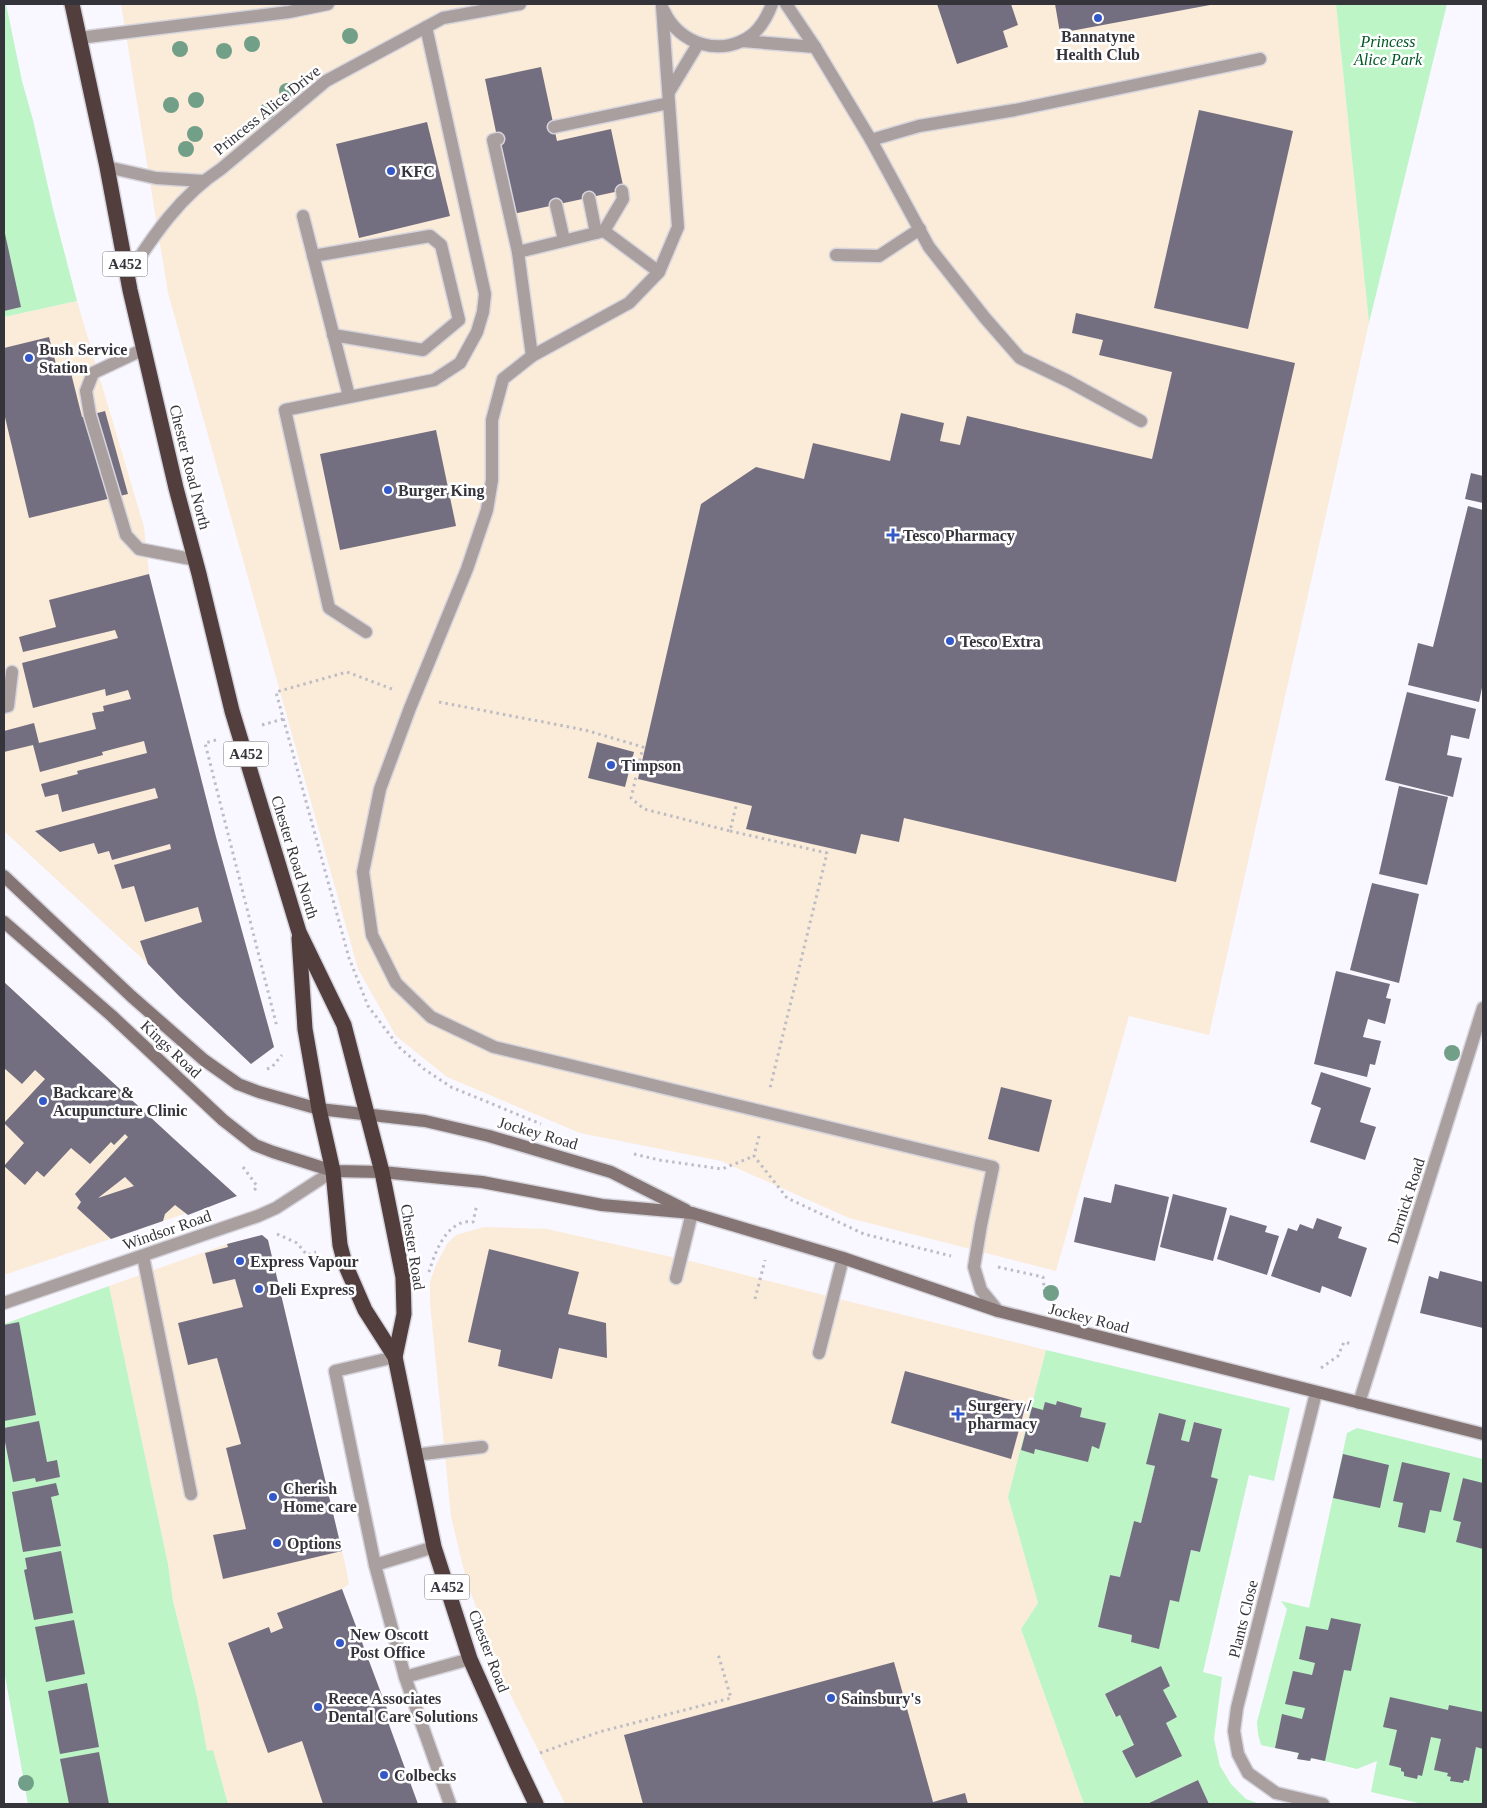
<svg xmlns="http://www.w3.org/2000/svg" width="1487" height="1808" viewBox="0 0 1487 1808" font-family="Georgia,serif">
<rect width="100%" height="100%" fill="#f9f7ff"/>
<g fill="#fbecd9">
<path d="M121,4h1215l33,319 -160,712 -80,-19 -73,255 -207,-53 -128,-57 -141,-28 -133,-56 -51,-41 -38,-67 -190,-676z"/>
<path d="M77,301l67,226 5,47 67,263 58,210 -23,17 -72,-68 -31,-32 -144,-133v-514z"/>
<path d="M4,982l170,157 63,57 -233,79z"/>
<path d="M484,1227l63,2 147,33 165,42 187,46 -38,147 30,106 -17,26 63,175h-519l-57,-114 -41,-107 -16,-66 -21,-214v-22l7,-18 10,-19 9,-9z"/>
<path d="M262,1235l6,5 78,328 3,16 -7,5 45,120 -3,2 34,93h-190l-15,-53 -6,1 -10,-55 -24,-96 -5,-37 -59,-278 118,-42z"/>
</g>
<g fill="#bdf5c7" fill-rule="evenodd">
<path d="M4,4h2l16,77 11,39 20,89 24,92 -73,16z"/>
<path d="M1336,4h111l-78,319z"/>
<path d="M109,1286l59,278 5,37 24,96 10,54 6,-1 15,54h-200l-24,-134v-346z"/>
<path d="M1046,1350l244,58 -16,73 -25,-6 -46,197 19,5 -8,62 6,27 11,18 15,15 14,5h-51l-11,-24 -51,24h-63l-63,-175 17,-26 -30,-106zM1186,1420l-5,20 8,2 5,-20 28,7 -11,48 7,2 -18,73 -9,-2 -12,51 -9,-1 -11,48 -28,-6 1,-7 -34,-8 12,-52 10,2 14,-56 7,2 14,-57 -9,-2zM1161,1667l9,19 -7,4 14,27 -11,6 15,33 -45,22 -14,-27 12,-6 -14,-30 -5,2 -10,-23z"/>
<path d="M1357,1428l126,31v345h-60l-52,-12 6,-31 -20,8 -45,-11 -2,3 -13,-2 1,-6 -37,-8 -3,-11 -1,-12 30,-113 -6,-8 28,7 38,-175z"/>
</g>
<g fill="#746f80" fill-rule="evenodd">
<path d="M937,4h74l7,21 -15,6 5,16 -51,17z"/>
<path d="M1055,4h155v1l-150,28z"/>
<path d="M541,67l16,74 54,-12 13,61 -111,24 -28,-135z"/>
<path d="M1199,110l94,21 -45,198 -94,-21z"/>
<path d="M427,122l23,94 -91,22 -23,-94z"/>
<path d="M4,229l17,78 -17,4z"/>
<path d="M1076,313l219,50 -119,519 -272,-64 -5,24 -38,-8 -5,20 -110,-25 6,-23 -114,-27 63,-275 55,-37 48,12 9,-36 77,18 11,-48 43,10 -4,18 20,4 7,-29 185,43 20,-87 -73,-17 4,-15 -31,-7z"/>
<path d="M49,337l8,31 12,-3 13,52 23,-6 23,83 -99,24 -25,-105v-65z"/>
<path d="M436,430l20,96 -116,24 -20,-96z"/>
<path d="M1471,473l12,3v27l-18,-4z"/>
<path d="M1468,506l15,4v173l-4,19 -71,-17 10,-42 15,4z"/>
<path d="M149,574l67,263 58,210 -23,17 -72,-68 -31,-32 -8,-23 62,-19 -4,-15 -53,15 -11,-36 -12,3 -8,-24 57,-16 -1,-5 -58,16 -3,-9 -11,3 -4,-11 -34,9 -25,-21 123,-33 -3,-10 -93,24 -4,-18 -13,3 -4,-13 37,-10 -1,-3 70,-18 -3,-12 -42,11 1,3 -63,17 -7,-27 -29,7v-21l30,-8 5,20 57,-14 -4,-16 12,-2 -1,-5 28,-7 -3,-9 -22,6 -1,-7 -72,19 -11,-45 96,-25 -3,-8 -92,22 -4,-15 37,-10 -7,-27z"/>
<path d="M1407,692l69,17 -7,30 -18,-4 -4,20 15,3 -9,39 -68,-17z"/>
<path d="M597,742l37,10 -9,35 -37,-9z"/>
<path d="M1399,786l49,11 -21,88 -48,-11z"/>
<path d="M1372,883l47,11 -20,89 -49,-13z"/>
<path d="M1336,971l54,13 -4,14 5,1 -6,25 -17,-5 -5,18 18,4 -6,24 -5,-1 -3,13 -53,-13z"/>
<path d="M4,982l170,157 63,57 -49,19 -13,-10 -10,9 -2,7 -52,18 -34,-31 4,-6 -6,-8 53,-57 -3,-3 -11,11 -3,-3 -21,22 -19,-16 -27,29 -7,-6 -12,14 -21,-19 20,-23 -20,-20 41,-44 -10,-9 -13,14 -18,-16zM125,1177l9,9 -36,12z"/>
<path d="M1321,1072l50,16 -11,34 16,5 -11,33 -55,-18 11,-34 -10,-4z"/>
<path d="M1001,1087l51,13 -13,52 -51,-13z"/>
<path d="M1115,1184l54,13 -14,64 -81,-19 10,-45 27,6z"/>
<path d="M1173,1194l54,14 -14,53 -53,-14z"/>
<path d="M1230,1215l37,11 -2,6 14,4 -12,39 -50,-16z"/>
<path d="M1317,1218l25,9 -4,11 29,10 -16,49 -29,-11 -2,7 -49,-17 17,-48 9,3 3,-7 13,5z"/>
<path d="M262,1235l6,5 74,311 -119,28 -10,-44 33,-6 -20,-81 15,-4 -24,-86 -29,7 -10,-42 65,-16 -8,-28 -22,5 -8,-31 23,-6 -1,-3z"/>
<path d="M489,1249l90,23 -11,42 38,9 1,35 -48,-10 -7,31 -54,-13 3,-16 -33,-8z"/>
<path d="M1440,1271l43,11v46l-63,-15 9,-37 9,3z"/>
<path d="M19,1322l17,93 -32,6v-96z"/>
<path d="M905,1371l121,33 -15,55 -120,-36z"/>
<path d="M1057,1401l25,7 -2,9 26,6 -7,26 -7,-3 -4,16 -53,-13 -1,5 -13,-4 11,-43 11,3 2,-8 11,3z"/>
<path d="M1159,1413l27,7 -5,20 8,2 5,-20 28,7 -11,48 7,2 -18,73 -9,-2 -12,52 -9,-2 -11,49 -28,-7 1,-7 -34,-8 12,-52 10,2 14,-56 7,2 14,-57 -9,-2z"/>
<path d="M39,1421l8,41 10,-2 3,17 -24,5 -1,-4 -22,4 -9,-45v-9z"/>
<path d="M1343,1454l46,11 -9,43 -47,-10z"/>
<path d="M1402,1462l48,11 -9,39 -11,-2 -5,23 -27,-6 5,-24 -10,-2z"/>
<path d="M1463,1478l20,5v66l-27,-7 5,-20 -8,-2z"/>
<path d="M56,1483l3,12 -8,2 10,49 -38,6 -11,-60z"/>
<path d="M61,1551l12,62 -39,7 -10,-50 3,-1 -2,-11z"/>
<path d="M342,1589l45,120 -3,2 34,93h-95l-21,-63 -34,12 -40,-110 41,-16 2,6 12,-5 -6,-15z"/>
<path d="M1331,1618l30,6 -10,47 -7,-1 -19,91 -14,-3 -1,3 -13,-2 2,-6 -24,-5 7,-34 20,5 3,-11 -20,-4 8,-33 19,4 3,-12 -16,-4 7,-33 22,4z"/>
<path d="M74,1620l11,54 -39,8 -11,-55z"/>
<path d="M894,1662l39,140 32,-9 3,11h-325l-19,-69z"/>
<path d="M1161,1666l9,20 -7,4 14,27 -11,6 16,33 -46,22 -14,-27 12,-6 -14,-30 -4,2 -11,-23z"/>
<path d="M87,1683l12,64 -39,7 -12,-63z"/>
<path d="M1390,1697l58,13 1,-5 34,7v37l-7,-2 -7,34 -5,-1 -1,3 -13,-2 1,-4 -4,-1 1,-3 -14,-3 7,-31 -10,-2 -9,39 -4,-1 -1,4 -13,-3v-4l-3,-1v-3l-12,-3 8,-35 -14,-3z"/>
<path d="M99,1752l10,52h-40l-9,-45z"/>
<path d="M1198,1780l11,24h-62z"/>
</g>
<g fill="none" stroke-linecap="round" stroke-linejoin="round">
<defs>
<g id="lane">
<path d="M786,4l29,43 56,93 58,107 56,71 35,40 48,23 73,40"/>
<path d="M662,6l16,221 -19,45 -30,31 -97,53 -29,23 -11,41v60l-5,30 -20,59 -57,139 -30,81 -17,83 9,63 24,48 35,34 63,30 499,120 -12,58 -7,42 7,23 17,21"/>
<path d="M664,11c15,34 59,47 89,23 9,-8 15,-19 19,-30"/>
<path d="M79,38l210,-26 39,-8"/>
<path d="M742,41l73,6"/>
<path d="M669,92l29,-48"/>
<path d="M554,127l115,-24"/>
<path d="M498,139l-5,1 25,112 14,104"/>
<path d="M871,140l48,-14 96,-16 245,-51"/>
<path d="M107,167l49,11 47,3"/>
<path d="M589,198l7,35"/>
<path d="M556,205l8,35"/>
<path d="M303,216l46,180"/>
<path d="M604,231l55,41"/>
<path d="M518,252l86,-21 19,-32 -1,-8"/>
<path d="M836,255l43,1 41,-27"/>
<path d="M313,256l117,-20 11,9 18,75 -36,30 -90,-15"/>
<path d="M128,275c25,-39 53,-80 93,-106l105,-88 117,-63 77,-14"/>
<path d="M144,349l-51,24 -7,18 4,24 36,120 13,14 57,11"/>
<path d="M366,632l-37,-24 -44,-198 149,-30 26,-17 17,-31 6,-20 2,-18 -59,-267"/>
<path d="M4,707l4,-1 4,-34"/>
<path d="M143,1256l48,238"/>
<path d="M676,1278l16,-65"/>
<path d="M819,1353l24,-95"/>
<path d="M395,1357l-60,14 40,194 30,112 65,-18"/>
<path d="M414,1455l68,-8"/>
<path d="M375,1565l59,-18"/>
<path d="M405,1677l45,127"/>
</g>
<g id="street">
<path d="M4,1303l254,-87 18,-8 57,-37"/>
<path d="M1316,1393l-79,315 -3,23 4,23 10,19 28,20 47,11"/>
<path d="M1359,1403l124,-395"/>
</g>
<g id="secondary">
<path d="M4,876l127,120 73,64 34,24 21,8 60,17 106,12 64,15 122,36 75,38"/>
<path d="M4,922l108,94 111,104 32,25 18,7 60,19 49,1 100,10 120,23 90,8 151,45 155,53 485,123"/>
</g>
<g id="highway">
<path d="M72,4l35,163 23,123 46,198 23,86 33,137 67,221 45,93 38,147 21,105 1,37 -9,43 39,190 36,112 46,103 20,42"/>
<path d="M299,938l6,91 14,80 14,62 7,74 5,19 20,46 30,47"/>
</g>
</defs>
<use href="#lane" stroke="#d6d4dc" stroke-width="15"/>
<use href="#street" stroke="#d6d4dc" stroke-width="15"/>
<use href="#secondary" stroke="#d6d4dc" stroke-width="15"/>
<use href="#highway" stroke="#d6d4dc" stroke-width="18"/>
<g stroke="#bebcc4" stroke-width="3" stroke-dasharray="2.5 4" stroke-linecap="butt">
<path d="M392,689l-45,-17 -71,20 73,266 19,48 31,41 25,22 27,18 90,37"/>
<path d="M439,702l146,28 58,17 -12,51 13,11 86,22 7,-29"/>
<path d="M262,725l21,-6"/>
<path d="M216,740l-11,3 72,284"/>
<path d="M730,831l97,22 -57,235"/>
<path d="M267,1069l5,-2 10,-12"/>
<path d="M759,1136l-5,20 33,42 77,36 87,22"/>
<path d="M634,1154l25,6 63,9 32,-13"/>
<path d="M243,1167l14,19 -3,5"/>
<path d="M277,1234l20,9 10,12 9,-3"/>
<path d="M998,1267l45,10 2,20"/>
<path d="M429,1272c5,-17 14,-42 32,-49 3,-2 9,-1 12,-1l4,-18"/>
<path d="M755,1299l10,-39"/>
<path d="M1321,1368l17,-12 6,-14 8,2"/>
<path d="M540,1753l59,-21 132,-34 -13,-44"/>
</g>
<use href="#lane" stroke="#aa9f9f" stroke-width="12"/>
<use href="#street" stroke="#aa9f9f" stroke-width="12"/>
<use href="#secondary" stroke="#847574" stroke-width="12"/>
<use href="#highway" stroke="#513e3d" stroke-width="15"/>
</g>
<g fill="#719f87">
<circle cx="350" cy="36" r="8"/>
<circle cx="252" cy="44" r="8"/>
<circle cx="180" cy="49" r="8"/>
<circle cx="224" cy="51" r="8"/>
<circle cx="287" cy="91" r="8"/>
<circle cx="196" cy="100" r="8"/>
<circle cx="171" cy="105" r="8"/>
<circle cx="267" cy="111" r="8"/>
<circle cx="195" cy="134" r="8"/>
<circle cx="186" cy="149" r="8"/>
<circle cx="1452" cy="1053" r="8"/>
<circle cx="1051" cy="1293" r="8"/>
<circle cx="26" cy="1783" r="8"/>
</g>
<g fill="#3358c8" stroke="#fff" stroke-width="2">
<circle cx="1098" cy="18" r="5"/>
<circle cx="391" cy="171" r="5"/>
<circle cx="29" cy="358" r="5"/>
<circle cx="388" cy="490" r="5"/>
<path d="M890.5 527.5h5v5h5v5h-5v5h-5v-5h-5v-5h5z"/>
<circle cx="950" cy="641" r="5"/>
<circle cx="611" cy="765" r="5"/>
<circle cx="43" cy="1101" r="5"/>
<circle cx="240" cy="1261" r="5"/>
<circle cx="259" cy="1289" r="5"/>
<path d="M955.5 1406.5h5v5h5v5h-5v5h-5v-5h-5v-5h5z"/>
<circle cx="273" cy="1497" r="5"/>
<circle cx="277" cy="1543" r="5"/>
<circle cx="340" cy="1643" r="5"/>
<circle cx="831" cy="1698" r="5"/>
<circle cx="318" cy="1707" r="5"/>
<circle cx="384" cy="1775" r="5"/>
</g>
<g text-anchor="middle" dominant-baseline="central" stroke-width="5" stroke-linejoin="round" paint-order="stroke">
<g fill="#fff" stroke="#727176" stroke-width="1">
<rect x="102.5" y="251.5" width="45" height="25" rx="4"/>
<rect x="223.5" y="741.5" width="45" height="25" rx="4"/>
<rect x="424.5" y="1574.5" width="45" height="25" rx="4"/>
</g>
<g font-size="15" font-weight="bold" fill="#36343b">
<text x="125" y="264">A452</text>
<text x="246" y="754">A452</text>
<text x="447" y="1587">A452</text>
</g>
<g font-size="16" font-weight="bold" fill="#36343b" stroke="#fff" text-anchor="start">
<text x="1098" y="36" text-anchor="middle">Bannatyne<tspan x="1098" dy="18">Health Club</tspan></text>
<text x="401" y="171">KFC</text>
<text x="39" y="349">Bush Service<tspan x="39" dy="18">Station</tspan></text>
<text x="398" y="490">Burger King</text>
<text x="903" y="535">Tesco Pharmacy</text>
<text x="960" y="641">Tesco Extra</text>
<text x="621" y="765">Timpson</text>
<text x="53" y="1092">Backcare &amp;<tspan x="53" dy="18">Acupuncture Clinic</tspan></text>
<text x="250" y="1261">Express Vapour</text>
<text x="269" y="1289">Deli Express</text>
<text x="968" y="1405">Surgery /<tspan x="968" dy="18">pharmacy</tspan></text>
<text x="283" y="1488">Cherish<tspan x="283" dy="18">Home care</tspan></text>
<text x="287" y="1543">Options</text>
<text x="350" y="1634">New Oscott<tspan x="350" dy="18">Post Office</tspan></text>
<text x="328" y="1698">Reece Associates<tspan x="328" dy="18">Dental Care Solutions</tspan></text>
<text x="841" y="1698">Sainsbury's</text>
<text x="394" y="1775">Colbecks</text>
</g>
<g font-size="16" font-style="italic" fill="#015724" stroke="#fff">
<text x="1388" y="41">Princess<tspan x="1388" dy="18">Alice Park</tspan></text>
</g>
<g font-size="16" fill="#36343b" stroke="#fff">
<text transform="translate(267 110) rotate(-39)">Princess Alice Drive</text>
<text transform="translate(190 467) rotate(76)">Chester Road North</text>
<text transform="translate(295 857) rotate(73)">Chester Road North</text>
<text transform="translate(171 1049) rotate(43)">Kings Road</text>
<text transform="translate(538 1133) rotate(16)">Jockey Road</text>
<text transform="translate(1406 1201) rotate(-72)">Darnick Road</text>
<text transform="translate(167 1230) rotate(-19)">Windsor Road</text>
<text transform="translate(413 1247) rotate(81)">Chester Road</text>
<text transform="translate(1089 1318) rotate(14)">Jockey Road</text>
<text transform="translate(1243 1619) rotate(-76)">Plants Close</text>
<text transform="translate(489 1651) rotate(69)">Chester Road</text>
</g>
</g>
<rect width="1487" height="1808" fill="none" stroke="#36343b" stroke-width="10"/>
</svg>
